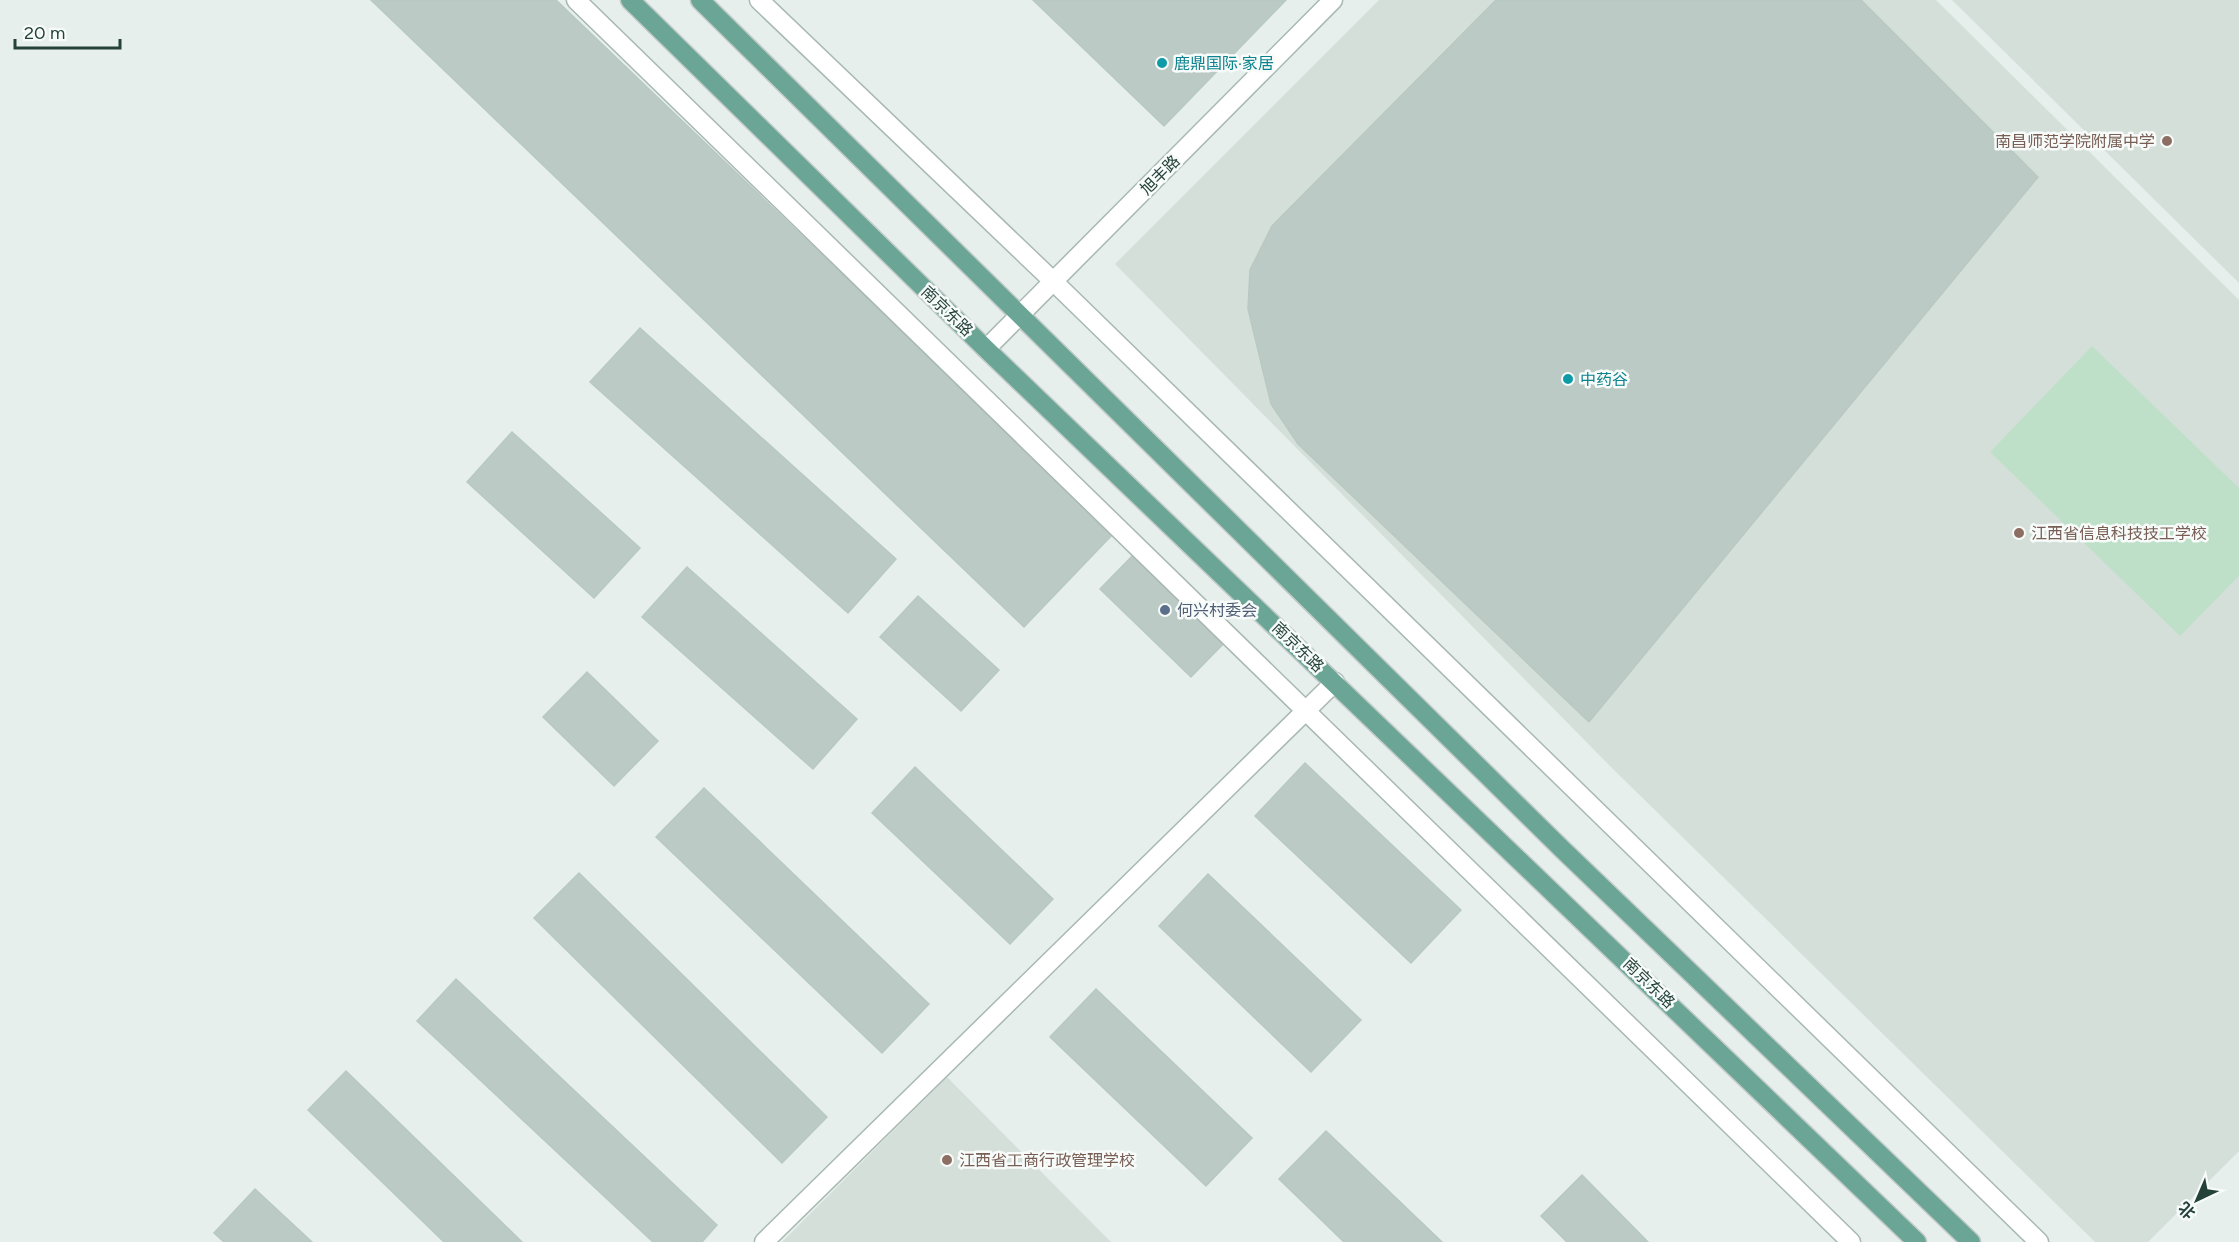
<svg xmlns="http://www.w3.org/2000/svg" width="2239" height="1242" viewBox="0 0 2239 1242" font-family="Figtree,'Noto Sans SC',sans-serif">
<rect width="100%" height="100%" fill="#e6efeb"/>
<g fill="#d4dfda">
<path d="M1379,0h557l303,300v851l-91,91h-53l-484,-475 -496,-503z"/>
<path d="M1952,0h287v283z"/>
<path d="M947,1077l164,165h-329z"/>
</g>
<path fill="#bfe0c8" d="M2092,346l147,142v88l-59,60 -190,-184z"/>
<g fill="#bbcac4" stroke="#b8c9c2" stroke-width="1.5">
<path d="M371,0h185l557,534 -89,93z"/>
<path d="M1033,0h253l-122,126z"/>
<path d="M1496,0h365l177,177 -449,545 -291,-278 -27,-40 -23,-95 2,-39 22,-44z"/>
<path d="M640,328l256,231 -48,54 -258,-231z"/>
<path d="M512,432l128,116 -46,50 -127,-116z"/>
<path d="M1137,551l90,89 -36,37 -91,-88z"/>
<path d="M687,567l170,152 -44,50 -171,-152z"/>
<path d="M918,596l81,74 -38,41 -81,-74z"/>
<path d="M587,672l71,69 -44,45 -71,-69z"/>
<path d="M1305,763l156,147 -50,53 -156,-147z"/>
<path d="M915,767l138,132 -43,45 -138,-131z"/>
<path d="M704,788l225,216 -47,49 -226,-216z"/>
<path d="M579,873l248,244 -45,46 -248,-245z"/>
<path d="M1208,874l153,146 -50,52 -152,-146z"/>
<path d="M456,979l261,246 -15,17h-49l-236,-221z"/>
<path d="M1096,989l156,149 -46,48 -156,-149z"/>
<path d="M346,1071l176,171h-78l-136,-132z"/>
<path d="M1326,1131l116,111h-98l-65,-63z"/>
<path d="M1582,1175l66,67h-81l-26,-26z"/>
<path d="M255,1189l57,53h-88l-10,-9z"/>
</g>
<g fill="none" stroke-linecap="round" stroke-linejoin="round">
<defs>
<g id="minor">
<path d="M576,0l1275,1242"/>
<path d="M759,0l295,282 985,960"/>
<path d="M986,349l347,-349"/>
<path d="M764,1242l571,-560"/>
</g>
<g id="major">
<path d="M630,0l356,349 931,893"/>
<path d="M700,0l862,849 409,393"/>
</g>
</defs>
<use href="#minor" stroke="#a8b8b2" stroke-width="21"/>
<use href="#major" stroke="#c2cac8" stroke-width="21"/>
<use href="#minor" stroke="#fff" stroke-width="18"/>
<use href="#major" stroke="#6aa596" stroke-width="18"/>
</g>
<g fill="#0f9aa8" stroke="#f7fbf9" stroke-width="2">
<circle cx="1162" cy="63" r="6"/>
<circle cx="1568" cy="379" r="6"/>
</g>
<g fill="#8d6e63" stroke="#f7fbf9" stroke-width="2">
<circle cx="2167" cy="141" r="6"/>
<circle cx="2019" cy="533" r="6"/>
<circle cx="947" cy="1160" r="6"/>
</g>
<circle fill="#5c6f8a" stroke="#f7fbf9" stroke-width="2" cx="1165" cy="610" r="6"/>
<g text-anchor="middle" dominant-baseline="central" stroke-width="5" stroke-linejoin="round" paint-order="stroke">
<g font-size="16" fill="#0d838f" stroke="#f7fbf9" text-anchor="start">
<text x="1174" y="63">鹿鼎国际·家居</text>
<text x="1580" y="379">中药谷</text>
</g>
<g font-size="16" fill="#785e54" stroke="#f7fbf9" text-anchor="start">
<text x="2155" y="141" text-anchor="end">南昌师范学院附属中学</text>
<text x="2031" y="533">江西省信息科技技工学校</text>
<text x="959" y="1160">江西省工商行政管理学校</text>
</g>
<g font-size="16" fill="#24423a" stroke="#f7fbf9">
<text transform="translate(1160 175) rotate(-45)">旭丰路</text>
<text transform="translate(947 311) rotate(44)">南京东路</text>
<text transform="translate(1298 647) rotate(44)">南京东路</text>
<text transform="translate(1649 983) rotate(44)">南京东路</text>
</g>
<g font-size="16" fill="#4e5e75" stroke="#f7fbf9" text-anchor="start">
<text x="1177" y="610">何兴村委会</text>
</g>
</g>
<g transform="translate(2197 1200) rotate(224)" stroke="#f7fbf9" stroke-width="4.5" paint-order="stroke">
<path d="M0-4.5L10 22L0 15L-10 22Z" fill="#24423a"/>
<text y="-9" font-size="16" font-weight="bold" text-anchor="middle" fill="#24423a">北</text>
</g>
<path d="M15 39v9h105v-9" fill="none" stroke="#24423a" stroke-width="3"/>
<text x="24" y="39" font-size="18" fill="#24423a" stroke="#f7fbf9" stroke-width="4.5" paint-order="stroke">20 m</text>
</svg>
